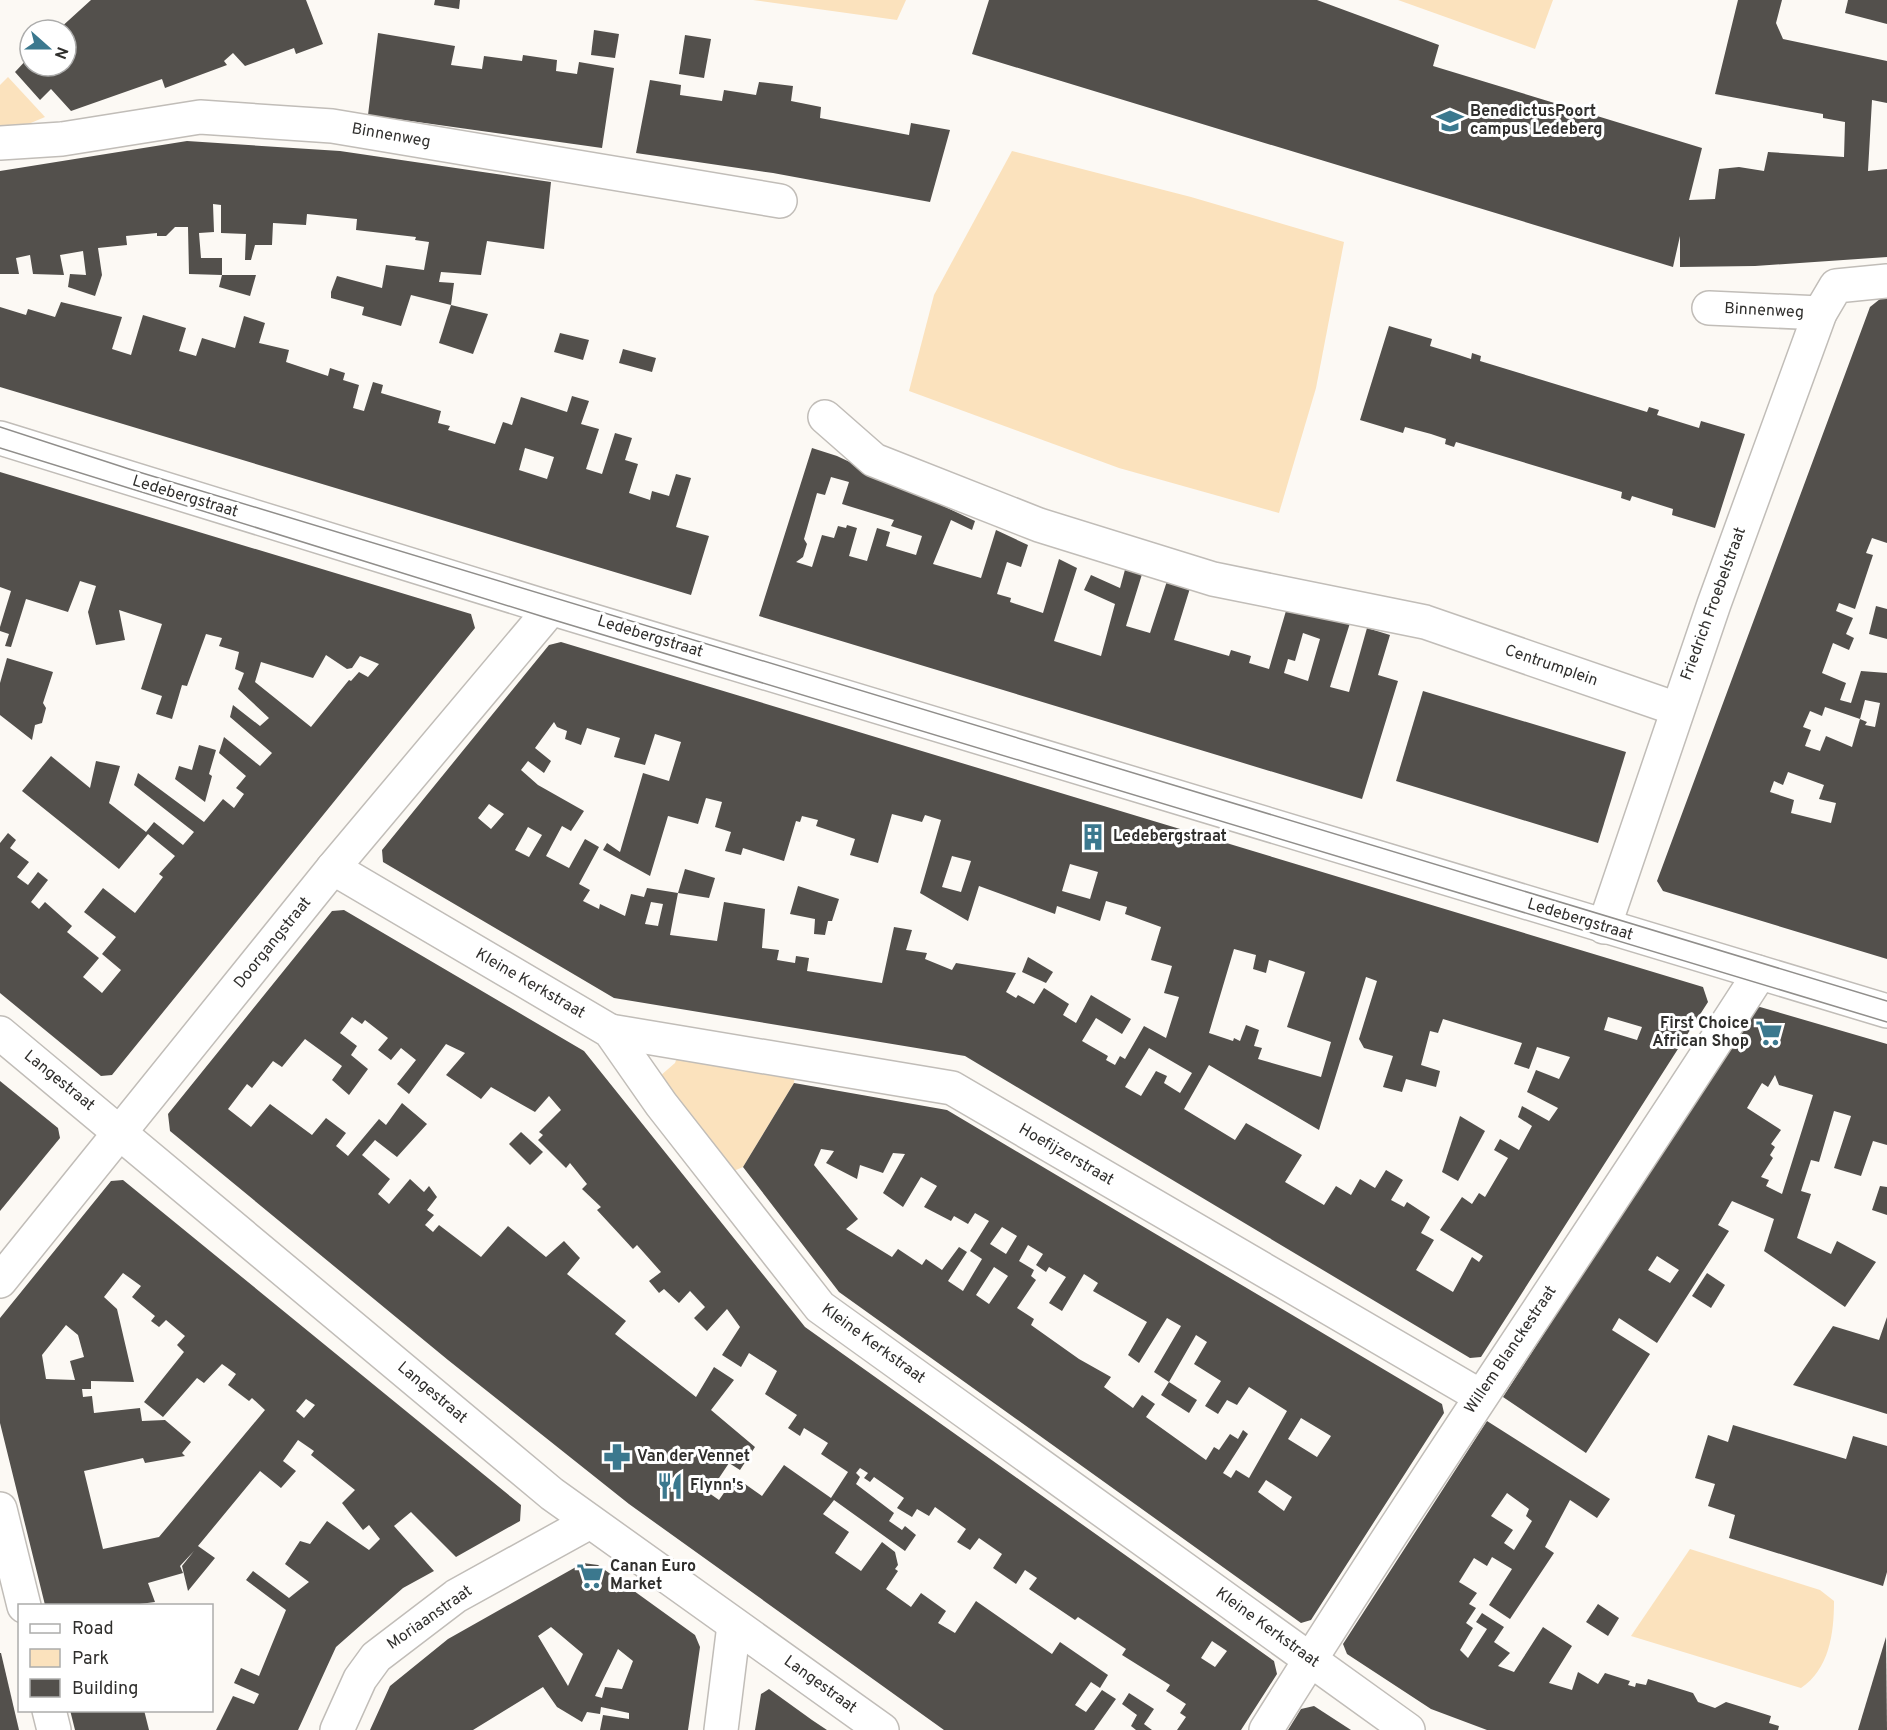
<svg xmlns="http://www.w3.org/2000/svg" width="1887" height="1730" viewBox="0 0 1887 1730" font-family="Overpass,sans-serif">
<rect width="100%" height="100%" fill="#fcf9f4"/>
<g fill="#fbe2bd">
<path d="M753,0h153l-9,20z"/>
<path d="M1398,0h155l-18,49z"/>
<path d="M8,77l37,40 -19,8h-26v-40z"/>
<path d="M1012,151l179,46 153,45 -28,146 -37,125 -160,-45 -210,-77 25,-96z"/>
<path d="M678,1055l117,18 -1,10 -51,84 -19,8 -72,-92 23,-20z"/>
<path d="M1690,1549l130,41 14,11c0,33 -5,68 -33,87l-170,-52z"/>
</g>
<g fill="#53504c" fill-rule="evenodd">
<path d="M91,0h215l17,44 -27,10 -2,-6 -49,18 -12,-13 -9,8 3,4 -62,23 -3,-9 -91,32 -20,-22 -11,11 -25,-28 15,-16v10h36v-36h-8z"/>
<path d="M435,0h25l-1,9 -25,-4z"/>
<path d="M989,0h328l122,45 -6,21 269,82 -13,52 26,-1 4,-30 20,-2 25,4 4,-19 76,5 1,-35 -22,-4v-4l-108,-20 23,-94h44l-6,23 7,16 104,22v42l-15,-3 -4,71 19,-2v88l-132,9 -75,1v-31l-7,31 -701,-213z"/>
<path d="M1848,0h39v24l-42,-11z"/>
<path d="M594,30l25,4 -4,24 -24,-3z"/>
<path d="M378,33l77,13 -4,19 31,4 2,-13 38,5 1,-6 34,5 -1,11 21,3 2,-12 35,6 -12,80 -234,-33z"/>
<path d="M685,35l26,4 -7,39 -25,-4z"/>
<path d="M650,80l31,5 -1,10 42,6 2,-11 32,5 3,-13 34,4 -2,15 30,6 -1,11 89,17 2,-12 39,7 -20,72 -157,-29 -137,-20z"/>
<path d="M187,141l153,10 211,31 -7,67 -57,-8 -6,34 -40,-3 -2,10 15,1 -3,22 -40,-10 -10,31 -39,-11 2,-8 -33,-9v-6l6,-16 45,12 4,-23 38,5 5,-28 -14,-2 1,-3 -60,-7 1,-11 -50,-5 -1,11 -33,-2 -1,22h-17l-4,15h-6l1,-26 -25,-1v-28l-8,-1 1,28 -15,1 2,25h21v17l-33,-1 -1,-47h-13l-9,9h-9v-3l-31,3 1,9 -29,3 4,27 -7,21 -27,-9 2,-13 16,1 -3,-24 -23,4 4,20 -31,-1 -3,-19 -14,3 3,16h-19v-103z"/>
<path d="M222,275h34l-6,21 -31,-9z"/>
<path d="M1880,299h7v244l-15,-5 -6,15 7,2 -18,54 -16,-6 -3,8 17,7 -7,16 8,4 -5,12 -16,-7 -11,30 24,10 -6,17 11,3 10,-32 26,2v286l-224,-68 -6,-10 213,-574zM1865,700l15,3 -5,24 -10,-2 2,-3 -7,-3 -8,28 -26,-11 -6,15 -15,-5 6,-16 -8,-3 7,-16 12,5 3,-9 35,12zM1788,772l36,13 -5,14 17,4 -5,20 -40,-10 3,-13 -24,-8 4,-11 9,4z"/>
<path d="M61,302l61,15 -10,32 19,6 12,-40 43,13 -7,23 17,5 6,-18 33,10 9,-32 21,7 -6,20 30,7 -3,12 42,14 2,-8 15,5 -2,7 16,5 -6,23 11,3 9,-29 10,3 -2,8 60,18 -3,12 12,3 -2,4 47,14 8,-22 9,3 9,-28 46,15 5,-16 17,5 -8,23 18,5 -13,40 16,5 13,-41 17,5 -7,22 13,4 -9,29 21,7 2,-9 17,5 7,-22 15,4 -15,49 33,9 -18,59 -691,-208v-80l26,8 2,-6 27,8zM525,448l29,9 -7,22 -28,-9z"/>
<path d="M451,305l37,9 -15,40 -34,-11z"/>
<path d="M1389,326l43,13 -2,7 26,8 15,5 1,-6 9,3 -1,5 167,51 2,-5 10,3 -2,5 42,13 2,-7 44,13 -30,94 -43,-13 1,-6 -41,-13 -2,5 -9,-3 1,-6 -166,-50 -2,5 -9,-3 1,-5 -15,-5 -26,-7 -2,6 -43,-13z"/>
<path d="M560,333l29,7 -6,20 -29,-8z"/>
<path d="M623,349l33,9 -4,14 -33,-9z"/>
<path d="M812,448l25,8 138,65 -3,9 -21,-10 -18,44 48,14 15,-48 32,15 -7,22 -14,-5 -10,32 14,4 -1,4 33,11 16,-54 18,9 -23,73 47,15 14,-52 -31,-14 7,-15 29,13 6,-22 17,5 -17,55 24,7 18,-55 23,7 -17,55 55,16 2,-6 20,6 -2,7 20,6 19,-65 62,19 -20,64 19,5 18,-64 23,7 -12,40 20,6 -36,118 -603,-183zM831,477l18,5 -7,22 52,16 -3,6 31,10 -6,19 -30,-9 4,-14 -13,-4 -10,33 -18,-5 8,-28 -10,-3 -1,3 -8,-2 -4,12 -12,-3 -10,32 -16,-5 7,-5 4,-13 -3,-5 13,-46 8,2zM1303,633l17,6 -12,42 -24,-8 4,-14 7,2z"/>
<path d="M0,472l471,142 4,14 -363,447 -11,1 -101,-83v-150l8,-10 8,7 -6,8 19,14 -12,15 11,8 10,-13 10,8 -17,22 8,7 6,-7 27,24 -5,6 32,26 -16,19 19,16 19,-23 -19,-16 14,-17 -32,-25 19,-24 32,25 28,-36 -4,-3 16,-18 -27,-22 -29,35 -97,-78 29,-35 39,32 6,-27 24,5 -11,37 37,29 8,-10 29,23 11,-13 -60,-47 4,-12 66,49 19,-23 11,9 10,-14 -8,-6 10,-12 -27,-23 5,-16 36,29 12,-13 -42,-36 3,-12 27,21 9,-8 -31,-29 6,-16 -9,-4 4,-17 -20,-6 3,-8 -16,-4 -19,52 -5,-1 -10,34 -16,-5 6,-18 -21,-7 21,-65 -43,-14 6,30 -29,5 -8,-33 8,-26 -16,-5 -12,31 -42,-13 -15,48 -6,-1 4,-12 -9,-3v-4l11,-36 -11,-4zM326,655l21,14 5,-1 8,-12 19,8 -11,13 -9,-5 -8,9 -2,-1 -38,47 -56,-45 6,-20 52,16z"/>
<path d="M1876,606l11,3v30l-18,-5z"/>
<path d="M561,642l1142,345 5,15 -227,355 -11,1 -505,-302 -351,-58 -231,-136 -1,-12 167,-205zM554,722l3,5 10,4 -2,8 16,6 6,-17 33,10 -6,19 31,8 10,-31 26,8 -12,39 -26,-8 -23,79 -13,-9 -4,7 47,26 18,-60 30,8 8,-26 16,4 -7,25 16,5 -6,19 16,4 2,-7 41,13 12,-40 4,1 2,-6 16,4 -2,6 39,13 -5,16 28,8 14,-49 30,8 3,-7 16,5 -21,73 48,28 11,-35 76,28 2,-8 43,15 6,-20 21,6 -2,7 36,13 -10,33 21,6 -8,27 15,4 -13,41 -22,-12 -19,33 -5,-3 -5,9 -9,-5 2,-4 -26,-15 14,-23 26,16 9,-15 -40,-24 -15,28 -13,-8 6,-11 -25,-16 -10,16 -16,-9 -2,3 -10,-6 10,-19 -60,-10 -4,7 -27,-11 2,-6 -21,-3 6,-20 -18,-3 -12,56 -75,-12 2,-13 -13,-2 -1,7 -18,-3 2,-10 -17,-2 3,-39 -41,-7 -7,39 -47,-6 8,-42 -31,-5 -3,9 -13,-3 -6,22 -25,-12 -1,5 -16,-8 7,-11 -11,-6 20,-37 -14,-8 -16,29 -23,-12 16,-30 9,5 13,-20 -46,-26 -17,-15 7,-9 16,12 7,-12 -16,-13zM489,804l15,10 -13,15 -13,-11zM528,827l14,8 -13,22 -14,-7zM952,856l19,5 -10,31 -19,-5zM1070,864l28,8 -8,27 -28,-8zM651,902l12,2 -5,22 -13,-2zM1234,949l22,6 -3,14 13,4 3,-13 36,12 -18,55 44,15 -10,35 -63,-18 4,-11 -8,-2 5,-16 -13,-5 -6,16 -6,-3 -1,3 -24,-8zM1366,977l11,4 -18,58 5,9 29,8 -10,31 19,5 4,-13 30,8 4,-16 -19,-6 9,-34 8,2 5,-14 79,24 -8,21 15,5 8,-22 33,10 -11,22 -23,-9 -9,22 31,16 -9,13 -27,-15 -4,11 14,9 -13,24 -19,-11 -6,11 14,8 -23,39 -6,-4 -7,11 -10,-7 -22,33 43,26 -4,6 -7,-5 -19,35 -37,-22 18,-30 -13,-7 9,-16 -23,-15 -3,5 -13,-7 12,-20 -17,-10 -11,18 -15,-9 -9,16 -15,-9 -12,19 -39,-23 17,-27 -56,-32 -11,17 -51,-31 25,-44 110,65zM1608,1017l34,10 -5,13 -33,-10zM1149,1048l43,25 -12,20 -16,-10 3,-7 -11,-5 -15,25 -16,-9z"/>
<path d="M7,658l46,14 -10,31 3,5 -4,15 -7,2 -3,15 -32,-25v-32z"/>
<path d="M1423,691l203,61 -28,91 -202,-62z"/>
<path d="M199,745l17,5 -7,24 3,2 -7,26 -30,-23 4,-13 13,4z"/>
<path d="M685,869l30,9 -6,20 -31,-5z"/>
<path d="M798,886l41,13 -7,22h-4l-3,14 -11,-1 1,-15 -25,-5z"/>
<path d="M344,910l240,141 221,276 469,334 3,13 -36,56h-64l9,-13 -6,-4 6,-9 -20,-13 4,-6 -48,-30 4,-6 -48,-32 -3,3 -46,-31 8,-11 -12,-8 -9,14 -23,-16 9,-14 -23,-16 -9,12 -13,-8 9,-13 -31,-22 -6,9 -12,-7 -5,8 -15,-9 7,-10 -30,-21 -4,5 -6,-4 4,-5 -8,-5 -4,5 4,4 -4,7 38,29 -5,8 13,9 3,-4 11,9 -11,16 -71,-51 -11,14 26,18 -14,21 26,18 21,-29 13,10 3,13 -3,4 3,2 -12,18 25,18 10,-14 25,18 -8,12 17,10 21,-32 76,53 8,-12 48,33 -8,13 -9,-6 -16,23 11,7 16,-22 14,9 -22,31h-150l-315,-226 -181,-144 -278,-229 -2,-17 164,-203zM352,1017l10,7 3,-4 23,18 -10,12 13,10 10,-12 15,12 -19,24 12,10 37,-50 19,9 -19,22 35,24 10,-12 44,25 14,-16 12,14 -22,22 4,3 -5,5 28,28 4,-5 17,21 -5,5 19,18 -4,3 36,39 4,-4 24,27 -12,9 10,12 5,-4 15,14 11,-12 15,16 -11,11 13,13 20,-22 13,18 -18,28 19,12 8,-14 28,18 -12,23 32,21 -9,13 12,8 4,-8 24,15 -7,11 27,18 -17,26 -47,-33 -22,31 -27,-19 -16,23 -10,-7 20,-30 11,7 15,-23 -44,-37 23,-30 -20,-13 -18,30 -81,-63 11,-13 -59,-47 13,-16 -16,-17 -18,16 -38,-31 -27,31 -42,-32 -6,7 -8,-7 9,-10 -7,-5 10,-13 -8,-11 -5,6 -14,-13 -21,25 -11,-10 12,-15 -28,-24 13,-15 22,17 30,-33 -25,-21 -16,22 -7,-6 -31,37 -12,-10 10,-13 -20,-15 -14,17 -42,-31 -19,23 -23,-18 19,-25 5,4 21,-27 9,6 23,-28 37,27 -10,14 17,15 19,-26 -17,-14 6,-9 -17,-13zM1212,1641l15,10 -12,16 -14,-9z"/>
<path d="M1028,957l25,15 -7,11 -24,-11z"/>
<path d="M1760,1007l127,37v101l-14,-4 -12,35 -27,-8 17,-52 -17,-5 -15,51 -8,-2 -10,31 10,3 -14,44 34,16 6,-13 39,21 -31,45 -81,-56 10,-32 -42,-18 -14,24 11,6 -72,112 -38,-25 -7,12 38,24 -64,99 -83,-56 251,-388zM1775,1075l4,10 34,10 -31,99 -16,-8 3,-6 -8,-3 12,-19 -3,-3 5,-8 -4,-3 10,-14 -34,-22 15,-25 6,4zM1657,1256l22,14 -9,13 -22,-13z"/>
<path d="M0,1081l58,47 2,10 -60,73z"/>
<path d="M794,1083l153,27 495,294 2,9 -133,207 -10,3 -462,-331 -96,-125zM821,1149l13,2 -8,12 31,16 3,-14 23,8 10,-20 12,1 -22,39 20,14 18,-30 16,9 -13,21 27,14 3,-5 14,8 7,-11 14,8 -19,30 12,8 -19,32 -15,-10 19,-29 -8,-5 -17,23 -16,-11 -4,6 -24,-16 -6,8 -46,-28 12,-10 -44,-54zM1002,1227l15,9 -11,18 -16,-10zM1028,1245l15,9 -7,11 10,7 3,-5 17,10 -17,26 13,8 22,-37 14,9 -5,8 54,31 -19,33 11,8 28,-45 14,8 -27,46 15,10 27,-47 11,7 -13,22 27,17 -16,25 13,8 9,-14 10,5 12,-18 38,24 -38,67 -13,-8 -5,8 -8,-5 25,-39 -5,-4 -5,9 -8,-5 -11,16 -5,-3 -8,13 -60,-43 9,-13 -13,-9 -9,13 -29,-21 7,-10 -32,-18 -48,-34 3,-6 -17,-11 19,-28 -5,-4 3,-6 -15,-9zM994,1267l14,9 -19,28 -13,-9zM1301,1418l30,18 -14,21 -29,-18zM1266,1480l26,17 -8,14 -26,-19z"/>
<path d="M1460,1116l25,15 -27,50 -16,-9z"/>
<path d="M521,1132l22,20 -13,13 -21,-21z"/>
<path d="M123,1180l398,325 -1,16 -64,36 -45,-45 -17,14 40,45 -31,17 -67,59 -38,83h-82l17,-34 21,8 5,-10 -25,-11 7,-15 18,8 27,-66 -40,-30 7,-9 36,27 20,-16 -24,-18 15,-23 10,3 17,-23 42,29 11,-11 -11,-14 -6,5 -21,-27 13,-13 -44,-35 3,-4 -16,-11 -15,21 13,10 -15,17 -21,-17 -62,75 17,12 -27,33 -6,-25 12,-15 -14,15 3,7 -35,10 7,19 -23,3h-87l-45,-182v-105l111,-137zM123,1273l18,13 -9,11 23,19 -4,5 8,6 7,-7 19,16 -8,9 7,7 -40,50 19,15 34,-39 7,5 18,-19 14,10 -8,11 21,16 3,-3 13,12 -106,127 -56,12 -19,-78 59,-13 2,5 40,-7 -3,-3 9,-11 -26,-22 -23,1 -2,-13 -46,5 -2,-17 -9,1 -1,-8h9v-8l43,1 -17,-73 -13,-12zM66,1325l12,10 6,22 -14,4 5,19 -29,-1 -4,-24zM306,1399l9,6 -11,13 -8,-7z"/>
<path d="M1880,1186l7,1v28l-15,-5z"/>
<path d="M1707,1273l18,12 -14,23 -19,-12z"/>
<path d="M1887,1317v97l-94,-29 40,-59 46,14z"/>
<path d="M1169,1382l28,18 -8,13 -28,-18z"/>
<path d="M1487,1421l123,78 -13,19 -27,-18 -25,47 9,6 -44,66 -21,-14 23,-36 -20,-12 -5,9 -13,-8 -15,24 18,11 -8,11 7,4 -10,15 7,5 -13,22 8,8 19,-29 -11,-7 6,-9 22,14 -10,15 16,11 -12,13 16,6 29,-45 29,19 -23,37 23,7 6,-18 20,12 7,-11 25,8 -2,4 7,2 1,-4 10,2 2,-6 45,14 5,9 17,6 11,-6 45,14 -2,7 10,3 -1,4h-291l-56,-21 -84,-55 -4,-10zM1507,1493l22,16 -3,7 6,5 -18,29 -10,-7 9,-13 -22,-14z"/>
<path d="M1733,1425l113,34 7,-23 34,10v126l-4,14 -154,-48 6,-23 -27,-9 7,-22 -20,-6 13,-43 20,7z"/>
<path d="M583,1563l15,2 97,70 5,12 -12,83h-88l3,-15 26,4v-6l-28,-6 -1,7 -13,-2 -5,10 -25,-15 -14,-20 -70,43h-103l20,-44 58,-47zM551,1627l32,27 -15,32 -30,-50zM618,1649l15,12 -11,28 -17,-2 -3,11 -7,-2z"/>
<path d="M1598,1604l21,14 -11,18 -22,-14z"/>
<path d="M1886,1637l1,93h-29z"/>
<path d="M0,1653h1l18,77h-19z"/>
<path d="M769,1689l43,31 15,10h-72l6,-36z"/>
<path d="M1129,1693l25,16 -10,15 8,6h-16l-5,-4 6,-11 -15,-11z"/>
<path d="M1314,1706l37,24h-63l13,-21z"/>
<path d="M70,1710h74l5,20h-74z"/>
</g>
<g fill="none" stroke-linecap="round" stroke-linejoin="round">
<defs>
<g id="minor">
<path d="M0,143l62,-4 138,-22 132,9 448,75"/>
<path d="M1709,308l111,5"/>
<path d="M825,417l49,43 165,65 174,54 212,43 252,87"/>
<path d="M0,438l547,169 1340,404"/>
<path d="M333,868l277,163 51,73 159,203 588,423"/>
<path d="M1604,927l110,-323 106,-291 16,-27 51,-5"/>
<path d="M610,1031l342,57 528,308"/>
<path d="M0,1033l552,461 330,236"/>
<path d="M0,1281l333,-413 211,-251 3,-10"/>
<path d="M0,1509l24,97"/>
<path d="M49,1710l5,20"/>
<path d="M337,1730l23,-51 16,-22 80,-61 132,-73"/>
<path d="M721,1730l13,-105"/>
<path d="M1266,1730c158,-253 327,-498 488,-748l3,-10"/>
</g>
</defs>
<use href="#minor" stroke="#c1bdb8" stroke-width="36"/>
<use href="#minor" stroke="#fff" stroke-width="33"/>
<g stroke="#908e8b" stroke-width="1.5">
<path d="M0,427l129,42 1758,532"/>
<path d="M0,448l544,169 1343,405"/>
</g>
</g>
<defs>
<symbol id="school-bare" viewBox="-9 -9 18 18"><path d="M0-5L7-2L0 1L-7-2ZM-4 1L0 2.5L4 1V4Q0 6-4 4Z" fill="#3b788e" stroke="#fff" stroke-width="2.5" paint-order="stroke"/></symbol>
<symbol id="building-bare" viewBox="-9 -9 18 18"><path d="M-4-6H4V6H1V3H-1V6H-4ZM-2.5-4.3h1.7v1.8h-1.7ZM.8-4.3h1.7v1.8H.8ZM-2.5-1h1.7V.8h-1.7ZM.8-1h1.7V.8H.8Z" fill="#3b788e" stroke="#fff" stroke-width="2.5" paint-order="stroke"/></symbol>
<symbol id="supermarket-bare" viewBox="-9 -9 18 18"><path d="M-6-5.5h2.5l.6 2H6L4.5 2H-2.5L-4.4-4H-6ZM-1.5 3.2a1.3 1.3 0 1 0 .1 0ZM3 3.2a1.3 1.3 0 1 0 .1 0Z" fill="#3b788e" stroke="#fff" stroke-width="2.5" paint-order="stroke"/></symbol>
<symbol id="pharmacy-bare" viewBox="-9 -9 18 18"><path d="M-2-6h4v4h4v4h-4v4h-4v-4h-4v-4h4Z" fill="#3b788e" stroke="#fff" stroke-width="2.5" paint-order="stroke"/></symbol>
<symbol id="restaurant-bare" viewBox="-9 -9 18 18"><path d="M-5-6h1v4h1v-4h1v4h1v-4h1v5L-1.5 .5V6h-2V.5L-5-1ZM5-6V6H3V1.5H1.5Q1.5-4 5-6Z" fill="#3b788e" stroke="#fff" stroke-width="2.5" paint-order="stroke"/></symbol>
</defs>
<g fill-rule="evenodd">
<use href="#school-bare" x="1431" y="102" width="38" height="38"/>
<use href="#building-bare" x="1074" y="818" width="38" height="38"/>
<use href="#supermarket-bare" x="1750" y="1014" width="38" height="38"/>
<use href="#pharmacy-bare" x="598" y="1438" width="38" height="38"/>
<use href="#restaurant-bare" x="651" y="1467" width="38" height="38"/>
<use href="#supermarket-bare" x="571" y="1557" width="38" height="38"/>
</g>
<g text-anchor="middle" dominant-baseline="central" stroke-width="6" stroke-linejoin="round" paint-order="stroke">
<g font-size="16" font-weight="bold" fill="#302f2d" stroke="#fff" text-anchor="start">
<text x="1470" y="112">BenedictusPoort<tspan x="1470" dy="18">campus Ledeberg</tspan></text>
<text x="1113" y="837">Ledebergstraat</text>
<text x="1749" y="1024" text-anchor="end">First Choice<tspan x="1749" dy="18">African Shop</tspan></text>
<text x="637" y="1457">Van der Vennet</text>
<text x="690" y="1486">Flynn's</text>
<text x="610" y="1567">Canan Euro<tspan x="610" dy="18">Market</tspan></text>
</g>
<g font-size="16" fill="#302f2d" stroke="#fff">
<text transform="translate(391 136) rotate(10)">Binnenweg</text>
<text transform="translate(1764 311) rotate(3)">Binnenweg</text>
<text transform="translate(185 497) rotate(17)">Ledebergstraat</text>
<text transform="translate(1714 604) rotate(-70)">Friedrich Froebelstraat</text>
<text transform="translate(650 637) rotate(17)">Ledebergstraat</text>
<text transform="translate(1551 666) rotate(19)">Centrumplein</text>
<text transform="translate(1580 920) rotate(17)">Ledebergstraat</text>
<text transform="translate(273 943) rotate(-51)">Doorgangstraat</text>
<text transform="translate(530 984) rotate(30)">Kleine Kerkstraat</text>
<text transform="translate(59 1081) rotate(39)">Langestraat</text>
<text transform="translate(1066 1155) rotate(30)">Hoefijzerstraat</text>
<text transform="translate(873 1344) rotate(36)">Kleine Kerkstraat</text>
<text transform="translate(1511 1350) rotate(-56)">Willem Blanckestraat</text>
<text transform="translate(432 1393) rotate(40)">Langestraat</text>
<text transform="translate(430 1618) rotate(-35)">Moriaanstraat</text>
<text transform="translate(1267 1628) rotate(36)">Kleine Kerkstraat</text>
<text transform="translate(820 1685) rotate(36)">Langestraat</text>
</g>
</g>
<rect x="18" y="1604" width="195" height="108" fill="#ffffff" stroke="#acacab" stroke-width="1.5"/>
<rect x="30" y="1624" width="30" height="9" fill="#ffffff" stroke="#acacab" stroke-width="1.5"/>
<text x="72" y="1634" font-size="18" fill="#302f2d">Road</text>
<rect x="30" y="1649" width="30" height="18" fill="#fbe2bd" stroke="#acacab" stroke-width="1.5"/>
<text x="72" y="1664" font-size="18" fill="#302f2d">Park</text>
<rect x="30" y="1679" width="30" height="18" fill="#53504c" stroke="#acacab" stroke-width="1.5"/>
<text x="72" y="1694" font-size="18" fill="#302f2d">Building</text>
<g transform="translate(48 48) rotate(111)"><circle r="28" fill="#ffffff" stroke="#acacab" stroke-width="1.5"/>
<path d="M0-4.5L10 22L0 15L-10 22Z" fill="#3b788e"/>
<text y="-9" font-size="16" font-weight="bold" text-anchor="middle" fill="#302f2d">N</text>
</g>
</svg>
